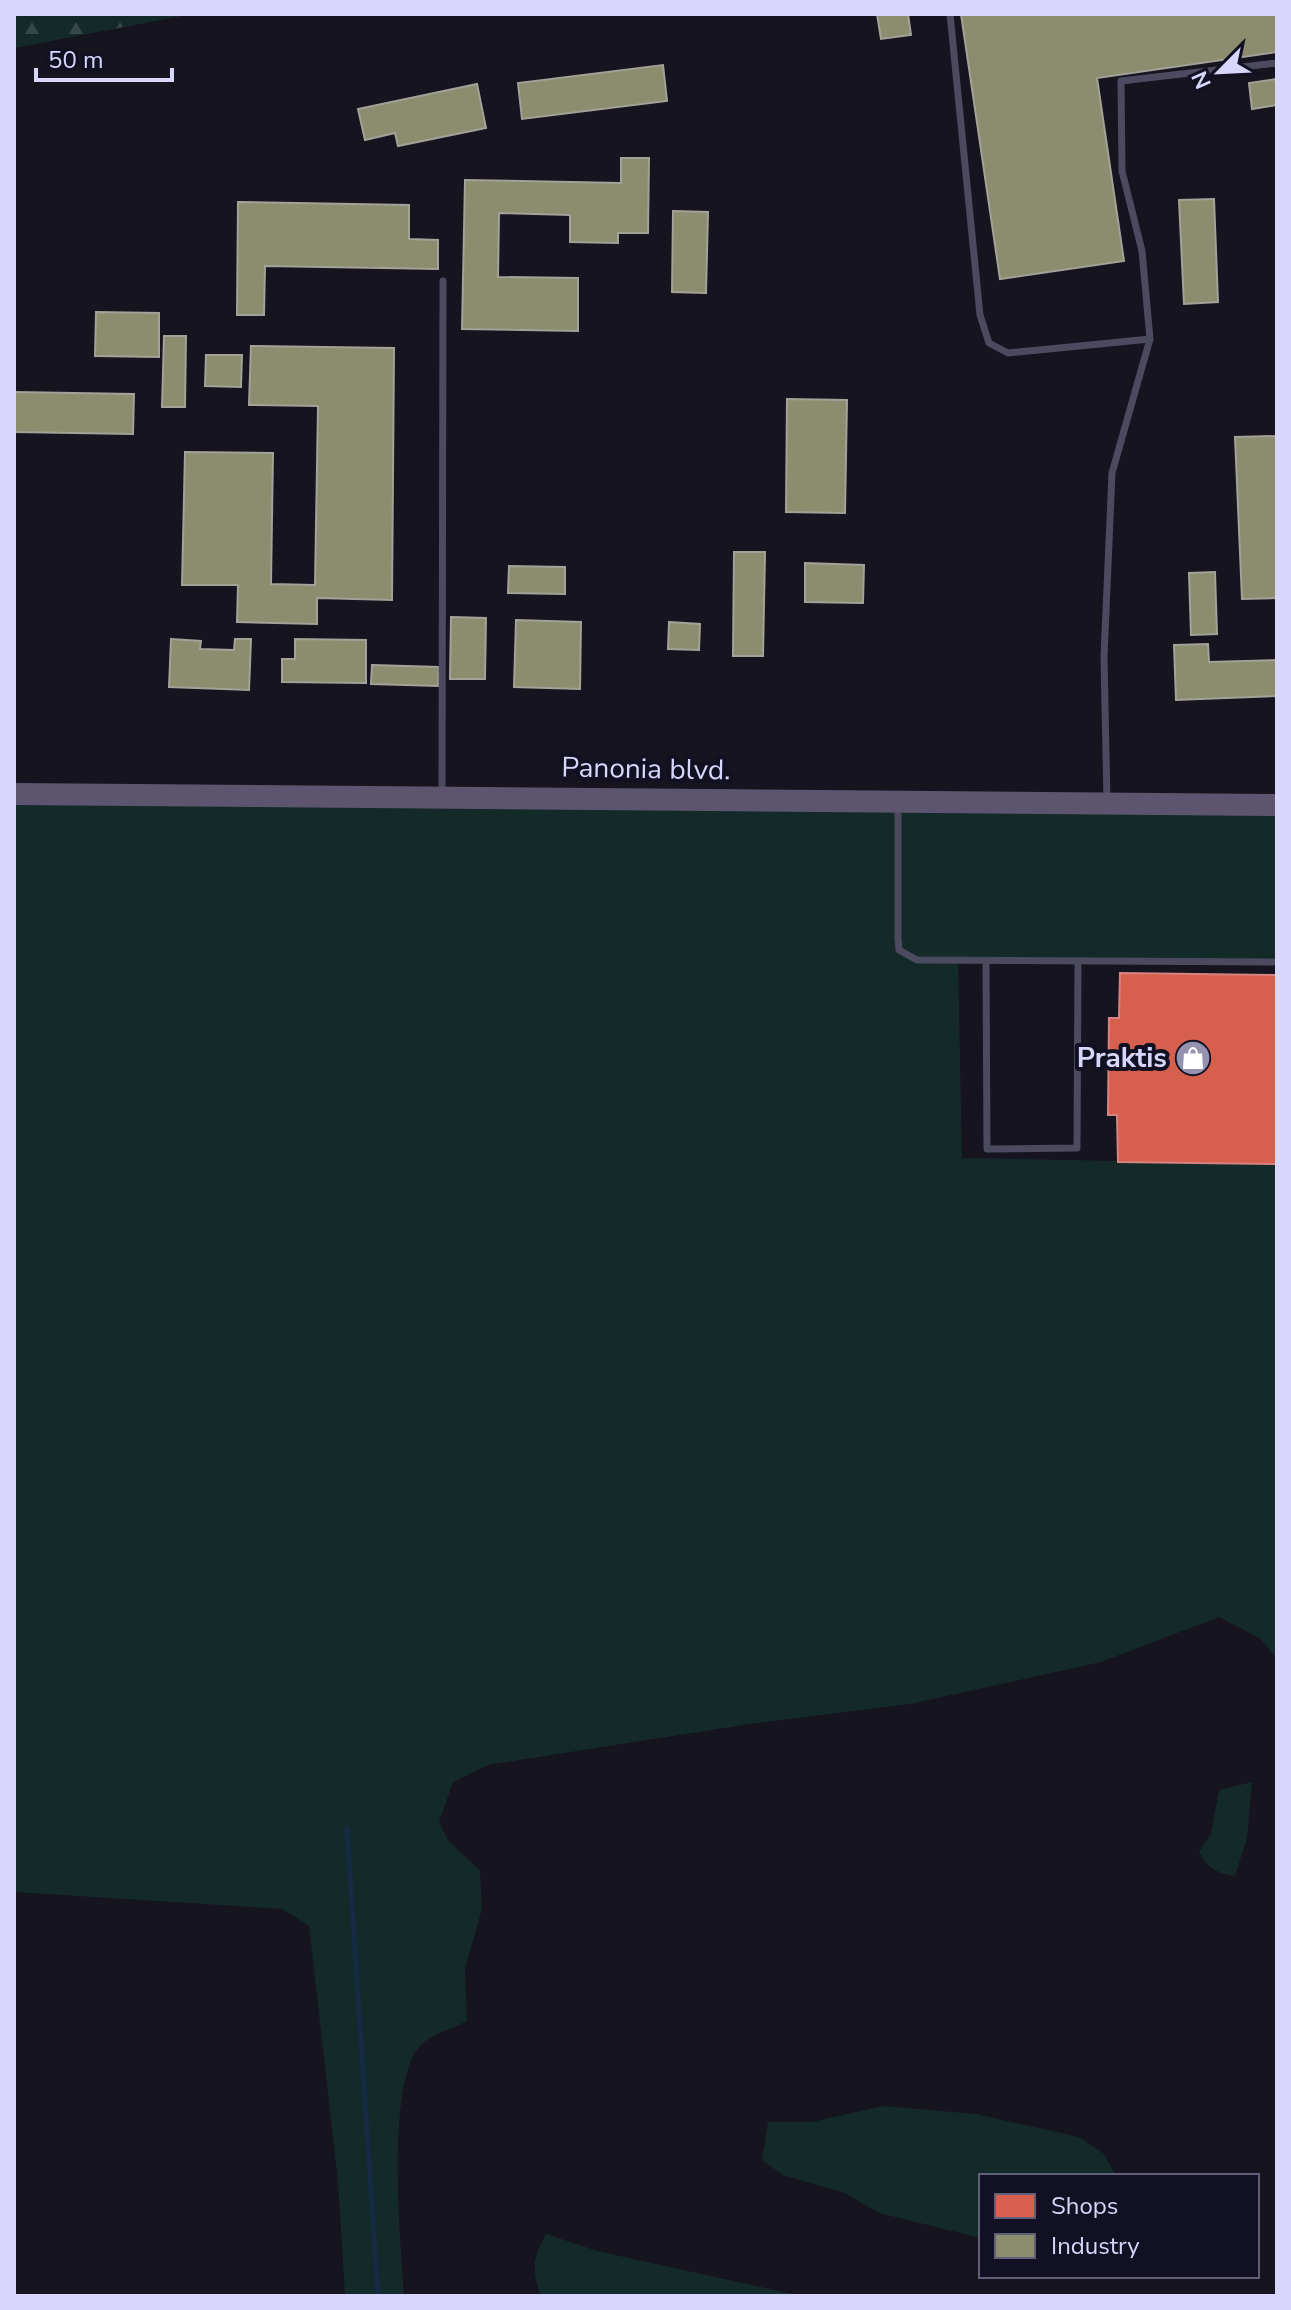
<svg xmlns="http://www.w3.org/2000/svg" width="1291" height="2310" viewBox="0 0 1291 2310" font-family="'Nunito Sans',sans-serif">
<defs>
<pattern id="forest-firs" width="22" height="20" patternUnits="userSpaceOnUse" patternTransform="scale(2)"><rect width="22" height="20" fill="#142a29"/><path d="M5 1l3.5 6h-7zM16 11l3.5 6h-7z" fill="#354849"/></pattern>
</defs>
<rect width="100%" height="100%" fill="#16141f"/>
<g fill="#142a29">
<path d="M14,794l1263,11v157l-319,-1 4,197 315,6v495l-16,-20 -42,-22 -118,45 -191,42 -167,21 -255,40 -35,17 -14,40 9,18 32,31 2,38 -17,59 2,53c-13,7 -33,12 -44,22 -39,33 -22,203 -19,253h-59l-7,-114 -29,-256 -27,-17 -268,-17z"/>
<path d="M1252,1782l-5,56 -12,38c-18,-3 -27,-7 -36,-24l12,-18 8,-44z"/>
<path d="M883,2106l93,8 103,23 25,17 12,22h-135v62l-102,-25 -34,-20 -62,-18 -21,-15 6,-38h44z"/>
<path d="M546,2234l51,17 205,45h-261c-10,-26 -8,-38 5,-62z"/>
</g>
<path fill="url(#forest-firs)" d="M14,14h178l-178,34z"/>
<path fill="#d6604d" stroke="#d78381" stroke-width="2" d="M1120,973l157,2v189l-159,-2 -1,-47h-9l1,-97h10z"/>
<g fill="#8c8c6e" stroke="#a3a298" stroke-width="2">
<path d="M877,14h31l3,21 -30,4z"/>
<path d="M961,14h316v38l-180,26 27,183 -124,18z"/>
<path d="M663,65l4,36 -145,18 -4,-36z"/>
<path d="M1277,79v26l-25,4 -3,-26z"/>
<path d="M477,84l9,44 -88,18 -3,-13 -30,7 -7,-31z"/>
<path d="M621,158h28l-1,75h-30v10l-48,-1v-27l-71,-2 -1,64 80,1v53l-116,-2 3,-149 156,3z"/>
<path d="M1214,199l4,103 -34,2 -5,-104z"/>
<path d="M238,202l171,3v34l29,1v29l-173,-3 -1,49h-27z"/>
<path d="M673,211l35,1 -2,81 -34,-1z"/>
<path d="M96,312l63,1v44l-64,-1z"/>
<path d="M164,336h22l-1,71h-23z"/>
<path d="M251,346l143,2 -2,252 -75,-2v26l-80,-2 1,-37h-56l3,-133 88,1 -2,131 44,1 3,-179 -69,-1z"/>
<path d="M206,355h36l-1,32 -36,-1z"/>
<path d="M14,392l120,2 -1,40 -119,-2z"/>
<path d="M787,399l60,1 -2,113 -59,-1z"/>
<path d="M1277,436v162l-35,1 -7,-162z"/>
<path d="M734,552h31l-2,104h-30z"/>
<path d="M805,563l59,2 -1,38 -58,-1z"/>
<path d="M509,566l56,1v27l-57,-1z"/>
<path d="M1215,572l2,62 -26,1 -2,-62z"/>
<path d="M451,617l35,1 -1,61h-35z"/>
<path d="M516,620l65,2 -1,67 -66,-2z"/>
<path d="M669,622l31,2 -1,26 -31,-1z"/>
<path d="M171,639l30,2 -1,8 34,1 1,-11h16l-2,51 -80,-3z"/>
<path d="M295,639l71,1v43l-84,-1v-23h13z"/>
<path d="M1208,644l1,18 68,-2v36l-101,4 -2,-55z"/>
<path d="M372,665l67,2 -1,19 -67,-2z"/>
</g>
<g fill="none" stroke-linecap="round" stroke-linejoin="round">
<path stroke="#142a45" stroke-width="5" d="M347,1829l31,467"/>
<g stroke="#4b4a5f" stroke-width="7">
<path d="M950,14l30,301 9,28 19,10 142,-14"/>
<path d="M442,795l1,-514"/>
<path d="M1107,802l-3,-145 8,-184 38,-134 -8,-88 -20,-80 -1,-90 156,-18"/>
<path d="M898,804v134l1,12 18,10 360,2"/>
<path d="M986,962l1,187 90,-1 1,-187"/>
</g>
<path stroke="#5d556f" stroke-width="22" d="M14,794l1263,11"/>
</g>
<defs>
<symbol id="shop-disc" viewBox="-11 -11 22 22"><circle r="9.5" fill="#9492ae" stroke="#121023"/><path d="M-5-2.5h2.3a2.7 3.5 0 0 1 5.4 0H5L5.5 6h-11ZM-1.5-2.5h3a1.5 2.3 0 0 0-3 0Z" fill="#fff"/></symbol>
</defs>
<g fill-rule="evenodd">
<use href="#shop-disc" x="1173" y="1038" width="40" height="40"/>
</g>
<g text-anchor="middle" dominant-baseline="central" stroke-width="8" stroke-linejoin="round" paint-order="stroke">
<g font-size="28" fill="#d8d6fb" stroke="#121023">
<text transform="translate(646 769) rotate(1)">Panonia blvd.</text>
</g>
<g font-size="28" font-weight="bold" fill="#d8d6fb" stroke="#121023" text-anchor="end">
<text x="1167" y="1058">Praktis</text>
</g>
</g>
<rect width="1291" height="2310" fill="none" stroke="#d8d6fb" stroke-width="32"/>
<rect x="979" y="2174" width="280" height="104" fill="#121023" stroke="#615f79" stroke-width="2"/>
<rect x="995" y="2194" width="40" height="24" fill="#d6604d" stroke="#615f79" stroke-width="2"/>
<text x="1051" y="2214" font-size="24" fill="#d8d6fb">Shops</text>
<rect x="995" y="2234" width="40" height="24" fill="#8c8c6e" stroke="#615f79" stroke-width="2"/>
<text x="1051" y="2254" font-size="24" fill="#d8d6fb">Industry</text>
<g transform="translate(1219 72) rotate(246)" stroke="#121023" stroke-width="6" paint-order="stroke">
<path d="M0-6L14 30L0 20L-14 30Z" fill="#d8d6fb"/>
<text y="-12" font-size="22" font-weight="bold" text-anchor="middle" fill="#d8d6fb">N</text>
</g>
<path d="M36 68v12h136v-12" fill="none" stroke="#d8d6fb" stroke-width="4"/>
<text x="48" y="68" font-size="24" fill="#d8d6fb" stroke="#121023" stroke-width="6" paint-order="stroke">50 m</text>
</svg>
